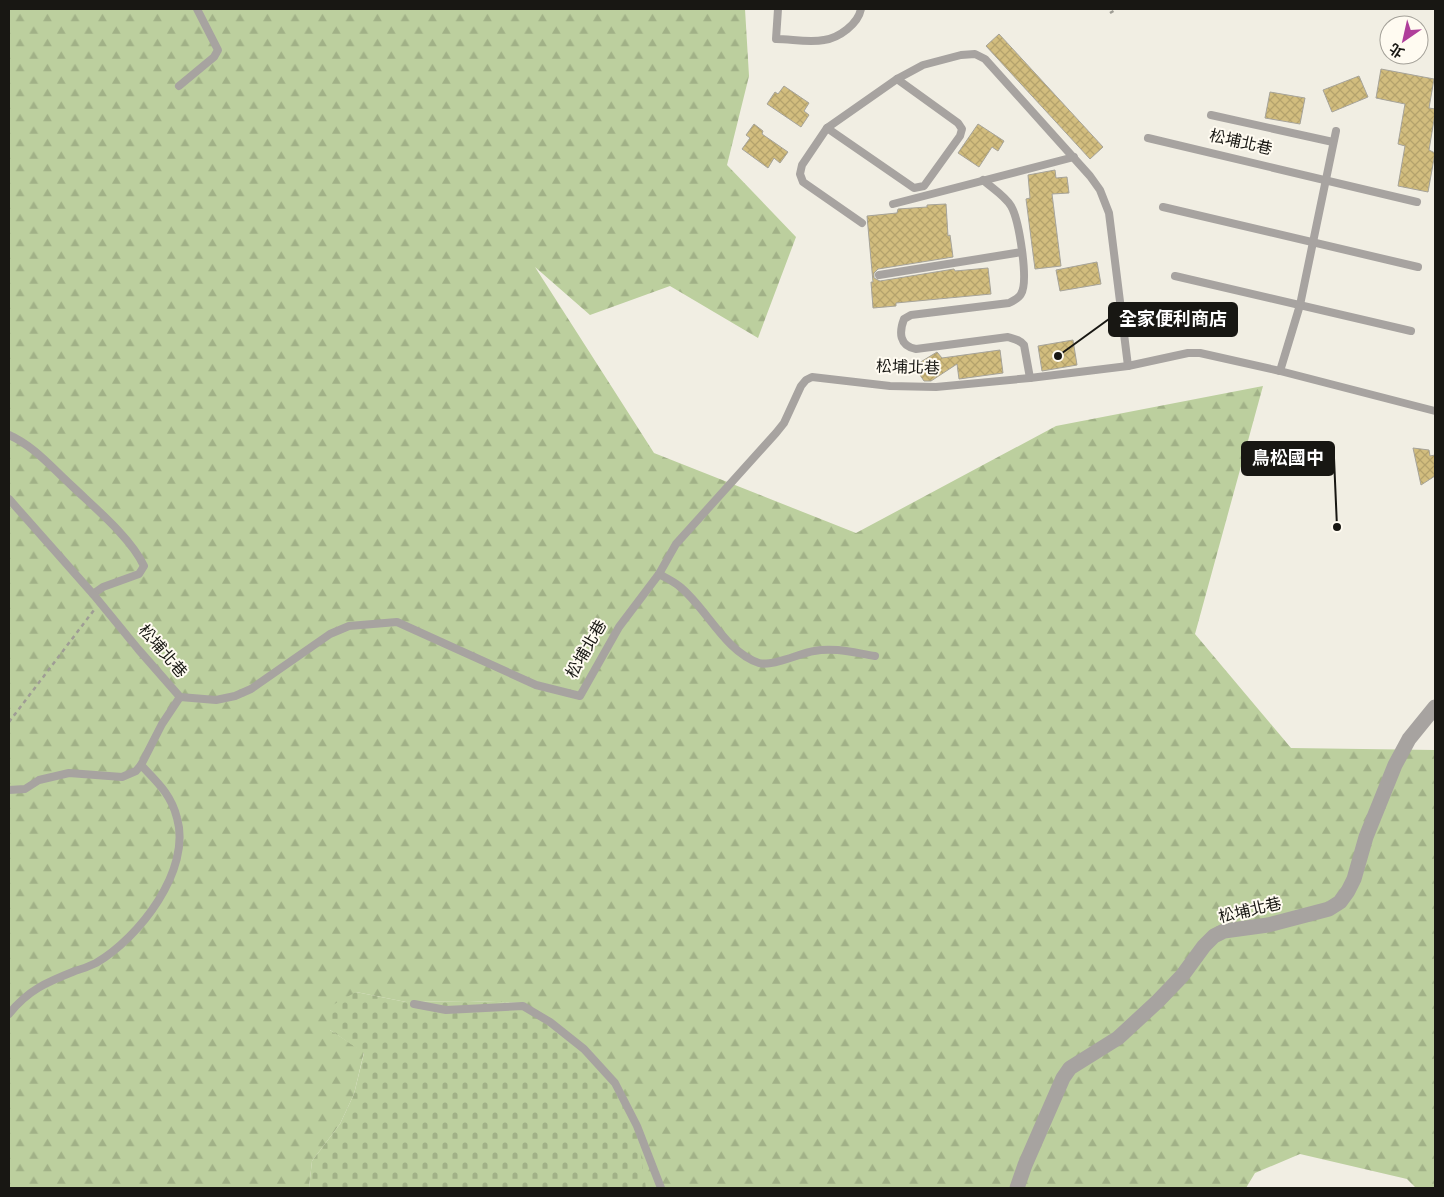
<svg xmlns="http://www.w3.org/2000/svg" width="1444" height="1197" viewBox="0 0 1444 1197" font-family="Raleway,'Noto Sans TC',sans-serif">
<defs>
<pattern id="forest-firs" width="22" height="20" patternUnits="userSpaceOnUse" patternTransform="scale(1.25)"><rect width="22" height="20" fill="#bccf9e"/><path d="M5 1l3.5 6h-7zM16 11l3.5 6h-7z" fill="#a1b187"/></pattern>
<pattern id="cemetery-stones" width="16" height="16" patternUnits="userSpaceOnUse" patternTransform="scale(1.25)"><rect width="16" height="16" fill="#bccf9e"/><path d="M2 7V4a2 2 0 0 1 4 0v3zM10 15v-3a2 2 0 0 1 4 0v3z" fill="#a1b187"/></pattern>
<pattern id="building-cross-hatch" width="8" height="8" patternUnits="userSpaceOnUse" patternTransform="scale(1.25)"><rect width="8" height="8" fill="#d2bd7e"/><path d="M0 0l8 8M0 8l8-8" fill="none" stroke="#b4a26c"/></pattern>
</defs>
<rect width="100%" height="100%" fill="#f1eee3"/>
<path fill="url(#forest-firs)" d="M9,9h736l4,67 -22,89 69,72 -38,101 -88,-52 -80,29 -55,-48 119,186 202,80 200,-107 207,-40 -68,248 96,114 144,2v438h-19l-9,-9 -107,-25 -45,19 -9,15h-600l-2,-6 -123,-179 -53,-2 -62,1 -50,-10 -26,38 34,22 -10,42 -14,30 -28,37 -3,27h-300z"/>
<path fill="url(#cemetery-stones)" d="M356,992l50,10 62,-1 53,2 48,35 52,48 16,45 9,57h-337l3,-27 28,-37 14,-30 10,-41 -34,-23 1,-24z"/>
<g fill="url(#building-cross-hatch)" stroke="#a6a399">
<path d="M999,34l104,113 -13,12 -104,-113z"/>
<path d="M1381,69l53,10 -5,29 6,1v5l-6,36 6,3 -7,39 -30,-6 7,-40 -7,-2 7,-40 -29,-6z"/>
<path d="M1359,76l9,21 -36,15 -9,-22z"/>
<path d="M784,86l25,17 -5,8 5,4 -8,12 -34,-23 8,-12 3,2z"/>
<path d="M1270,92l35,6 -5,26 -35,-6z"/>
<path d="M754,124l9,7 -1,3 26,18 -8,11 -6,-5 -6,10 -26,-19 8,-11 -4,-3z"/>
<path d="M978,124l26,17 -6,10 -6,-4 -13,20 -21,-14z"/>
<path d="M1055,170l1,8 11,-1 2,16 -17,1 9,72 -26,3 -9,-70 4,-1 -2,-23z"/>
<path d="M946,204l2,32 2,-1 3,22 -75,12 -4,4v5l6,3 74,-12 1,2 33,-3 3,26 -95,9v3l-23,2 -2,-26h2l-6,-66 30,-3 1,-4 29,-2v-2z"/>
<path d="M1097,262l4,22 -41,7 -4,-21z"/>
<path d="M1073,340l4,25 -35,6 -4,-25z"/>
<path d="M1000,350l3,23 -44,6 -2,-15 -26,17h-7l-10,-15 23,-14 5,6z"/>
<path d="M1413,448l16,2 1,6 5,-1v21l-14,9z"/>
</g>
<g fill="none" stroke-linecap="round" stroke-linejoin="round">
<g stroke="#9f9d95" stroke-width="2.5" stroke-dasharray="4 4" stroke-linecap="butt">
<path d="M1110,13l7,-4"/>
<path d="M9,722l85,-112"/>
</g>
<g stroke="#a7a3a0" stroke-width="8">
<path d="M778,9l-2,30c15,0 33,4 48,1 15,-2 34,-16 37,-31"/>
<path d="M179,86l35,-29 4,-7 -21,-41"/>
<path d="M1211,115l122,27"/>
<path d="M827,128l87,60 10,-2 36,-50 2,-7 -4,-6 -61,-44"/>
<path d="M1148,138l269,64"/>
<path d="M983,180c9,8 22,16 28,26 8,14 18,75 10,88 -2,4 -8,7 -12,9l-98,12 -7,4c-5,13 -5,27 12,30l92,-12c7,2 12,3 16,8l6,33"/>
<path d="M893,204l181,-47"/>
<path d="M1163,207l255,60"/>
<path d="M862,223l-59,-41 -3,-8 2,-9 25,-37 70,-49 26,-14 38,-10 14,-1 10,5 105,117 10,14 9,23 19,153"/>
<path d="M879,275l143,-23"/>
<path d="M1175,276l236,55"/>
<path d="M1280,371l20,-66 36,-174"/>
<path d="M9,435c25,11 43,33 63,51 23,22 59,52 72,80l-5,8 -36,13 -10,7"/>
<path d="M9,499l84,95 45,55 42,48 36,3 19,-4 16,-7 79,-55 19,-8 48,-4 139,63 44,11 39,-69 40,-53 17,-30 100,-111 8,-10 17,-37 5,-6 6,-3 78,9 46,1 94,-9 98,-12 60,-13h12l80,18 155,40"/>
<path d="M659,574c7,4 14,7 20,12 27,21 46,66 80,77 13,4 41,-10 55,-12 20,-4 41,2 61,5"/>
<path d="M9,790l16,-1 14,-9 30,-7 53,4 14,-6 5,-6 21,-41 18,-27"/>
<path d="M414,1004l32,6 77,-4 27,16 34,27 31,34 22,43 24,62"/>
<path d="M9,1014c19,-24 38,-32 66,-43 7,-2 15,-5 21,-8 43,-25 96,-93 81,-145 -6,-24 -20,-36 -36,-53"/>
</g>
<path stroke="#a7a3a0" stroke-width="15" d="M1017,1188l8,-23 38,-87 7,-10 48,-30 40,-37 24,-25 22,-30 10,-10 10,-5 44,-6 61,-16 11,-7 8,-11 6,-12 12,-42 29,-72 14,-26 26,-32"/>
</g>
<g text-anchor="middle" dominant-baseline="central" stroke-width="4" stroke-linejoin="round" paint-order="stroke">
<g font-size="16" fill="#181713" stroke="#fffbf1">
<text transform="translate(1241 142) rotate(13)">松埔北巷</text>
<text transform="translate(908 367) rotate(2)">松埔北巷</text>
<text transform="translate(586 649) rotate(-60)">松埔北巷</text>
<text transform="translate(163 651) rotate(49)">松埔北巷</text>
<text transform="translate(1250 910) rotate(-13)">松埔北巷</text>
</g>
</g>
<path fill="none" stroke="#181713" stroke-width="2" d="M1058 356L1109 319M1337 527L1334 458"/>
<g fill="#181713" stroke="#fffbf1" stroke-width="2">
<circle cx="1058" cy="356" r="5"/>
<circle cx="1337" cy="527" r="5"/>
</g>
<g fill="#181713" stroke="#181713" stroke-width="2">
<rect x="1109" y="303" width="128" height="33" rx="5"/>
<rect x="1242" y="442" width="92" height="33" rx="5"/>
</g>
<g font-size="18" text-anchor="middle" font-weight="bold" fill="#fff">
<text x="1173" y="325">全家便利商店</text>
<text x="1288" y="464">鳥松國中</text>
</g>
<rect width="1444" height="1197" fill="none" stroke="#181713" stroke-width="20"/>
<g transform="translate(1404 40) rotate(214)"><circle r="24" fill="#fffbf1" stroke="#a3a098"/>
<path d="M0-4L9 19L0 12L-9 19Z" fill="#af3e9a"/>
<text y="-8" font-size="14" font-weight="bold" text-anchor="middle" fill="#181713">北</text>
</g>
</svg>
